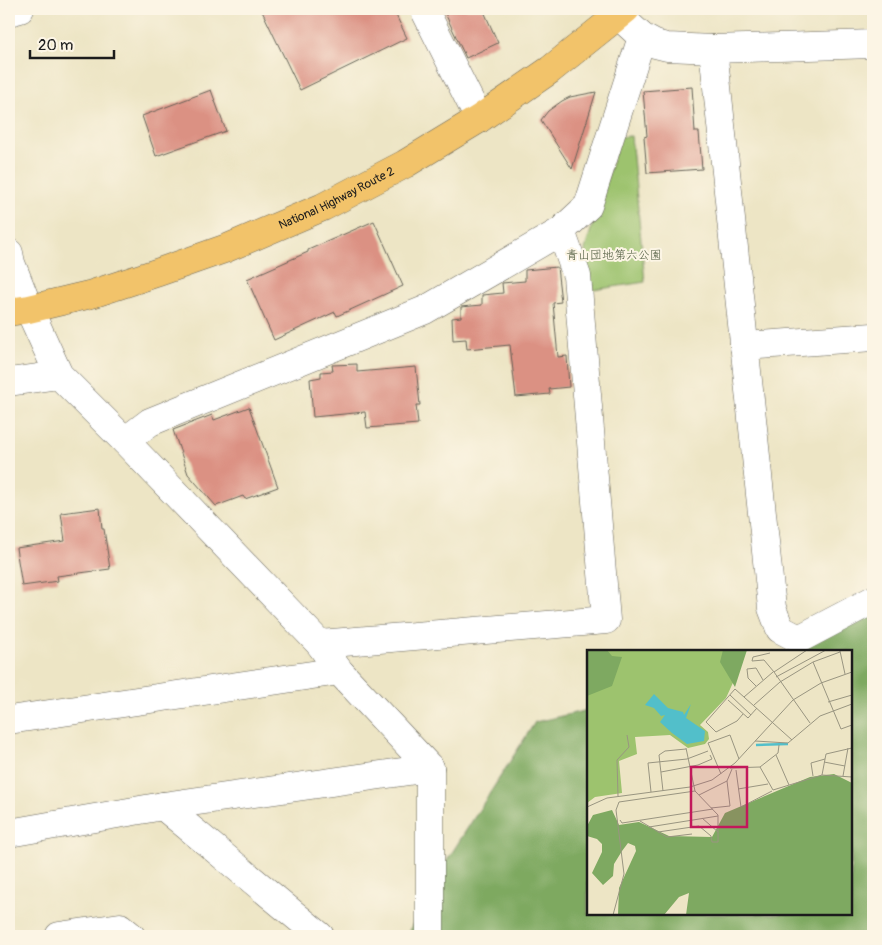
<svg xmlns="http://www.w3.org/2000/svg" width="882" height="945" viewBox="0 0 882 945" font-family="Pangolin,'Klee One',sans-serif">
<rect width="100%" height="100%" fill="#fcf5e5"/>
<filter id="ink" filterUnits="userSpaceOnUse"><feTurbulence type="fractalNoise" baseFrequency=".02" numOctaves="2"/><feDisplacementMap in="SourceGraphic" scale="10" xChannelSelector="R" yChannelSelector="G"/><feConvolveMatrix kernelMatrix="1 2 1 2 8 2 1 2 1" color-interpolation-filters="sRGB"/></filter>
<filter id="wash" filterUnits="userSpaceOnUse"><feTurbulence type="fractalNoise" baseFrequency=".0096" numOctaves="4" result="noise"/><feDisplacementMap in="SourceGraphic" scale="20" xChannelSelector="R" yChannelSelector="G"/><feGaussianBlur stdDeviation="1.12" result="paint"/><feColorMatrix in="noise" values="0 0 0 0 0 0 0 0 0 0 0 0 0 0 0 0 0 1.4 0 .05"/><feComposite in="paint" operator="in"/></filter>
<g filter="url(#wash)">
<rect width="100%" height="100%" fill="#ede5c5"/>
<path fill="#9dc36e" stroke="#5c7045" d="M631,136l14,146 -58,9 -2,-42 35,-112z"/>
<path fill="#7ea961" stroke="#4d623e" d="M873,614v322h-466l25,-52 103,-162 53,-12v204h263v-263h-59z"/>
<g id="blocks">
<g fill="#db9183">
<path d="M261,9h132l14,29 -107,52z"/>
<path d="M443,9h40l15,34 -32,15z"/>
<path d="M692,87l3,45h4l3,37 -55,4 -3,-36 3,-1 -4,-45z"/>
<path d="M211,90l15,41 -70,25 -14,-40z"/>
<path d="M596,92l-24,77 -31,-49 7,-9 14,-10 8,-4z"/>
<path d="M374,221l29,65 -66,30 -2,-4 -61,28 -27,-61 61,-27v-2z"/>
<path d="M557,267l4,35 -8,1 5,54 9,-1 2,31 -20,2 1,5 -34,3 -6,-52 -43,4 -1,-10 -13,1 -1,-22 9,-1v-10l21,-2v-10l21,-2 -1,-10 23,-2v-11z"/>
<path d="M357,364v8l59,-5 4,38h-4l2,19 -51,4 -2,-16 -52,5 -3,-38 11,-2v-5l12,-1 -1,-6z"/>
<path d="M249,407l29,80 -33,12 -2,-3 -27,10 -28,-32 -15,-44 39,-15 2,5z"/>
<path d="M100,508l2,21h2l6,40 -53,7 1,5 -36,5 -6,-38 49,-7 -4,-28z"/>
</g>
</g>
</g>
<g filter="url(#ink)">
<use href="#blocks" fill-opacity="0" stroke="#656257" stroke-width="1"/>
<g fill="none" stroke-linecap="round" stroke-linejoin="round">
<defs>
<g id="minor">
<path d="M424,9l55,110"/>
<path d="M9,12l11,-3"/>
<path d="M713,49l59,559 8,21 19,10 74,-39"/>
<path d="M9,253l2,10 18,46 30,66 66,66 195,203 19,27 91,97v168"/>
<path d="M744,346l129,-9"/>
<path d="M9,382l50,-7"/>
<path d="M125,441l25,-19 275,-112 136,-79 27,-25 54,-169"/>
<path d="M320,644l286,-24 -29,-344 -16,-45"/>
<path d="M9,720l330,-49"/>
<path d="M163,806l157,130"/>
<path d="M9,833l154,-27 267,-38"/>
<path d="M59,936l61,-9 11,9"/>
</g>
<path id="tertiary" d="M619,16l23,21 13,7 12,3 46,2 160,-5"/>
<g id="trunk">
<path id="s1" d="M9,312l20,-3 63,-15 67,-22 68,-24 96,-41 82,-43 74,-45 71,-49 76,-61"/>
</g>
</defs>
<use href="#minor" stroke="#656257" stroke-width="29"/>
<use href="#tertiary" stroke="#656257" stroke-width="29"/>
<use href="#trunk" stroke="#656257" stroke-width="29"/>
<use href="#minor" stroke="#fff" stroke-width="28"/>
<use href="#tertiary" stroke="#fff" stroke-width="28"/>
<use href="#trunk" stroke="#f2c36a" stroke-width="28"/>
</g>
</g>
<g text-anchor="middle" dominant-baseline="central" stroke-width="4" stroke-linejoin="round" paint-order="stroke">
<g font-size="12" fill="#1c1c1c" stroke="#fcf5e5">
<text stroke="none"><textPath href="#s1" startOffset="348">National Highway Route 2</textPath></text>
</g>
<g font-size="12" fill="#495639" stroke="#fcf5e5">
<text x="614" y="255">青山団地第六公園</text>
</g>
</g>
<g transform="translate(587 650)">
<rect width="265" height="265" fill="#ede5c5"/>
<path d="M14,0h130l5,26 -10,22 -26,27 8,7 1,7 -4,5 -17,4 -18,-13 -35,2 2,17 -18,7 3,32 -27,4 -8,6v-111z" fill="#9dc36e"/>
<path d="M0,0h20l5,6 10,1 -10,29 -25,10zM136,0h24l-12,37 -15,-25zM247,124l18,9v132h-166l3,-22 -10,4 -15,18h-46l1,-27 17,-37 -1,-5 -7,-3 -6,8 -8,13 -1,12 -10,9 -11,-12 10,-21v-8l-5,-5 -10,-3v-10l6,-11 19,-5 7,15 20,-3 30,14 43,1 13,-24 85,-36z" fill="#7ea961"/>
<path d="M67,44l14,14 15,4 1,3 7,-11 -5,14 19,13 -1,10 -17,3 -15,-11 -12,-11 5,-7 -4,1 -7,-8 -9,-3z" fill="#52bfca"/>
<path fill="none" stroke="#52bfca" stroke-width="2.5" d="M169,95l32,-1"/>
<path fill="none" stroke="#999581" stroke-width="1" d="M253,1l5,23M183,3l-17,4 -1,4 12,-1 10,12M226,12l28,67 11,-4M187,22l36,51M187,22l33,-22M189,27l50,-27M169,36l-8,-8 -1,-9 9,-1 7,12M143,45l21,20M157,47l29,-25M141,50l20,18 9,-10M241,52l24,-7M167,55l26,-23 33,-20 27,-10M156,64l-6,7 -21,11 -10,-10 29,-33 57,51M168,91l33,2 32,-27 32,-12M189,105l13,30M237,112l21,4M173,117l13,23 49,-15 4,-21 26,-6M143,118l30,-1 18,-14 1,-8M149,120l5,37 31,-16M74,122l37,-7 14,-6 -2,-4M134,124l-13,-31 22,-8 9,24M235,125l30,2M226,126l-2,-13 14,-4M256,126l5,-28M151,139l30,-5M76,141l-4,-36 6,-4 21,-2M64,142l-3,-29 39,-4 21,-8M112,145l28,-14 5,-12M31,146l-1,-36 12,-13 -2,-12M0,157l20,-9 83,-11 22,-7 23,-17 58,-63 28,-17 31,-11M124,158l19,-2 -3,-25M115,168l16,14M33,170l2,3 91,-14M53,171l27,16 25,-3M62,177l69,-11M71,182l41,-6 12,10 1,6h6v-27l-23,-24 -9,-43M26,265l11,-41 -8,-64 3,-8 76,-11"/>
<path fill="#c2185b" fill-opacity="0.15" stroke="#c2185b" stroke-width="2.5" d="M104,117h56v60h-56z"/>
<rect width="265" height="265" fill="none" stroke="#1c1c1c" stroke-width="2.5"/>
</g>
<rect width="882" height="945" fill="none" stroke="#fcf5e5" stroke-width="30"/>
<path d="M30 50v8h84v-8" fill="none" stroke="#1c1c1c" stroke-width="2.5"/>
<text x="38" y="50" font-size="15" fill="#1c1c1c" stroke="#fcf5e5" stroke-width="4" paint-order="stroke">20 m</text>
</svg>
